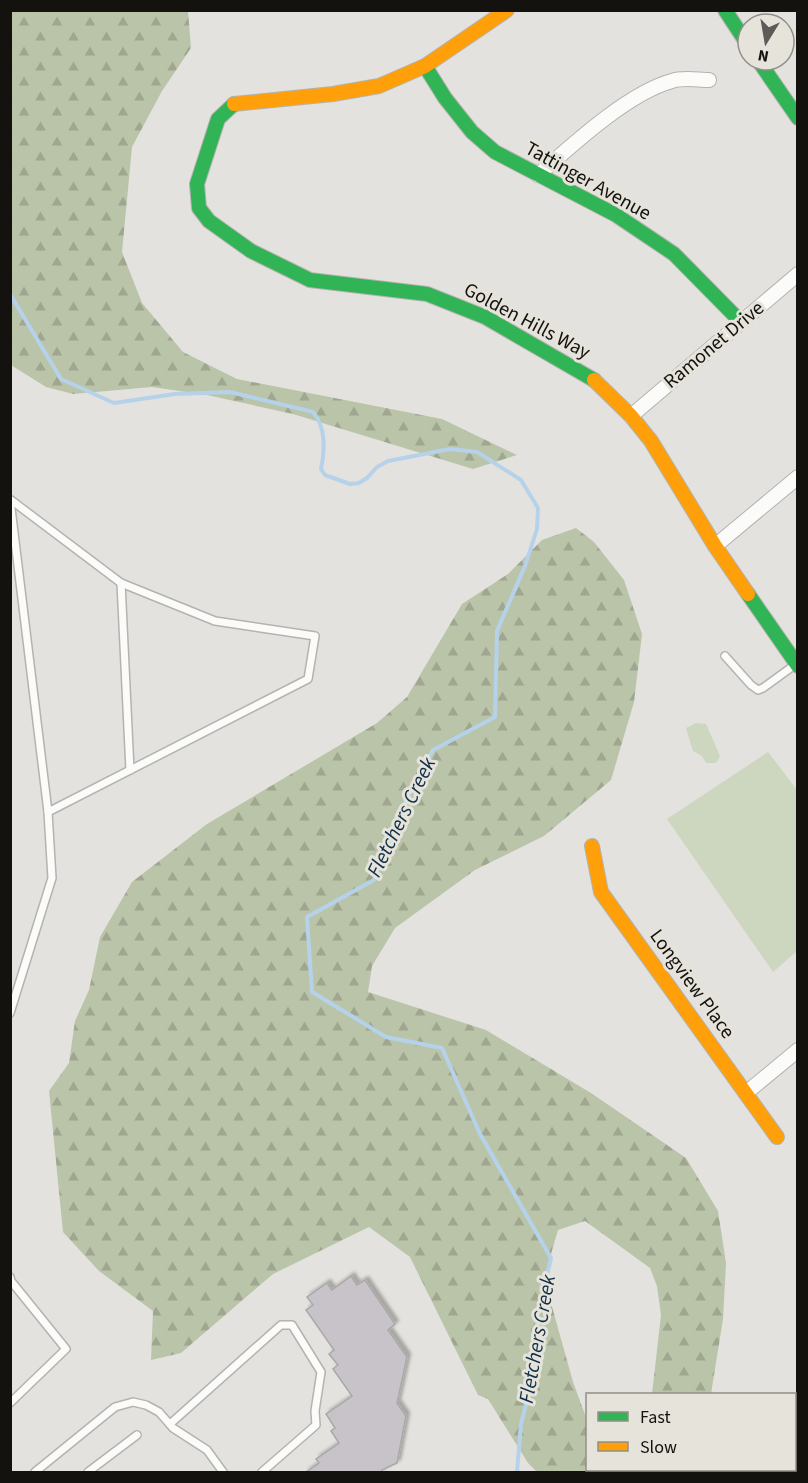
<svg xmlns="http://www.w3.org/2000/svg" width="808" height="1483" viewBox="0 0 808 1483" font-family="'Source Sans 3',sans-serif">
<defs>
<pattern id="forest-firs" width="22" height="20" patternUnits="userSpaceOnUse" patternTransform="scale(1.5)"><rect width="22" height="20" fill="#bac4a9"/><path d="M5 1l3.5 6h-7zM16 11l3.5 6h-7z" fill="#9fa790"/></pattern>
<filter id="shadow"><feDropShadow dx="3.5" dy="-3.5" stdDeviation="1.5" flood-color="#0004"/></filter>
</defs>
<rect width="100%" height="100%" fill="#e3e2de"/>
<g fill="url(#forest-firs)">
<path d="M10,11h178l3,37 -29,43 -30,56 -10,105 20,51 41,49 54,27 205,40 75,36 -44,14 -180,-55 -86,-19 -55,-8 -79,7 -27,-7 -35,-22z"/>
<path d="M576,528l18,14 30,38 18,54 -8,68 -23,78 -67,56 -69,34 -80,58 -23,38 -4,26 118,38 105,63 95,65 32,53 8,52 -3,56 -12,75h-59l9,-79 -4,-29 -7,-18 -65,-47 -27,9 -14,48 29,104 14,38 1,50h18l1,2h-70l-9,-9 -40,-64 -10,-4 -68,-138 -41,-30 -96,47 -92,79 -30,7 2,-49 -54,-40 -36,-39 -14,-141 20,-28 6,-42 14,-31 11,-53 32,-55 75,-58 170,-101 30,-26 55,-93 46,-30 34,-34z"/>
<rect x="644" y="1470" width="59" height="2"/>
</g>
<g fill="#cdd6be">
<path d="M696,723l10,1 14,32 -4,7h-10l-4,-7 -9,-5 -7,-23z"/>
<path d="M768,752l29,38v161l-24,21 -106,-153z"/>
</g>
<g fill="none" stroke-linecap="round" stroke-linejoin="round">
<path stroke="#b6d2ea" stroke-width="4" d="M10,294l51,85 53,24 61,-9 55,-2 83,20c13,15 12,39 8,57l4,6 25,9 9,-1 8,-5 10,-11 11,-6 62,-12 27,3 44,28 17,28 -1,21 -12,37 -28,65 -2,86 -62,33 -41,77 -18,53 -67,37 5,75 74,45 56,11 38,86 71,124 -13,55 -5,65 -12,46 -4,48"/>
</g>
<path fill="#c7c3c9" stroke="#a9a8a8" stroke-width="1.5" filter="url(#shadow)" d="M351,1276l6,9 8,-5 30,44 -7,6 19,27 -10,46 9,13 -9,47 -15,7v2h-76l13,-9 -3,-4 23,-16 -8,-12 4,-3 -9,-14 26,-18 -19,-27 5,-4 -9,-11 5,-4 -28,-40 7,-5 -6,-8 20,-14 5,7z"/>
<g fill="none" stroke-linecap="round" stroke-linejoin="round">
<defs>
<g id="lane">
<path d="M10,500l38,312 4,66 -42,135"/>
<path d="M11,500l110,83 94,38 100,15 -7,43 -260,133"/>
<path d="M121,583l9,187"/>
<path d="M725,656l26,29 7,5 5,-2 33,-24"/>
<path d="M10,1277l1,4 55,68 -56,54"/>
<path d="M170,1424l111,-99h11l29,47 -6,39 1,14 -54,47"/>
<path d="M35,1472l80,-65 18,-5 13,3 13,7 14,16 34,22 16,22"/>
<path d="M88,1472l49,-37"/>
</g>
<g id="street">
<path d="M538,175c34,-30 90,-82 134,-94 11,-4 26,-1 37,-1"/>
<path d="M631,416l167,-142"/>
<path d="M715,546l83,-69"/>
<path d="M746,1093l52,-43"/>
</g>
<g id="fast">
<path d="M725,10l23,35"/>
<path d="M758,60l40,58"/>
<path d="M425,66l20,32 27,34 23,20 121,63 58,39 67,68"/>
<path d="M234,104l-16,15 -21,65 2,24 10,13 42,30 59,29 117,14 58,23 109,63"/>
<path d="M748,594l50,72"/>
</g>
<g id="slow">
<path d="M234,104l99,-10 46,-8 46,-20 82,-56"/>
<path d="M594,380l37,36 20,25 64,105 33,48"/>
<path d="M592,846l9,46 176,245"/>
</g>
</defs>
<use href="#lane" stroke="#b4b3b0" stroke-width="10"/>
<use href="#street" stroke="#b4b3b0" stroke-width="16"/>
<use href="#fast" stroke="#b4b3b0" stroke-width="16"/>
<use href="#slow" stroke="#b4b3b0" stroke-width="16"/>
<use href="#lane" stroke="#fbfbfa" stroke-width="7"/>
<use href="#street" stroke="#fbfbfa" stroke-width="14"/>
<use href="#fast" stroke="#30b455" stroke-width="14"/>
<use href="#slow" stroke="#ff9f0a" stroke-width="14"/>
</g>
<g text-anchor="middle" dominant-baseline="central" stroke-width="6" stroke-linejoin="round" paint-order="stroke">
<g font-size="20" fill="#13120f" stroke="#e6e3db">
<text transform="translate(588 181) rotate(29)">Tattinger Avenue</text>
<text transform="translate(527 321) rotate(28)">Golden Hills Way</text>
<text transform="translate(714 345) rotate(-40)">Ramonet Drive</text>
<text transform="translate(692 984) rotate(54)">Longview Place</text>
</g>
<g font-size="21" font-style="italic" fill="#0f2f47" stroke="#e6e3db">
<text transform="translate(401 817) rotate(-64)">Fletchers Creek</text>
<text transform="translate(537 1339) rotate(-80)">Fletchers Creek</text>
</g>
</g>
<rect width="808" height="1483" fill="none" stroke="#13120f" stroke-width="24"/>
<rect x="586" y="1393" width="210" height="78" fill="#e6e3db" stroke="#928f89" stroke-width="1.5"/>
<rect x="598" y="1412" width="30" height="9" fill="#30b455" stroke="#928f89" stroke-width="1.5"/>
<text x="640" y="1423" font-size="18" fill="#13120f">Fast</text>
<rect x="598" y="1442" width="30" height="9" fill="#ff9f0a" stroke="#928f89" stroke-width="1.5"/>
<text x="640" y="1453" font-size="18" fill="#13120f">Slow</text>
<g transform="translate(766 42) rotate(191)"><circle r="28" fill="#e6e3db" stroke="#928f89" stroke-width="1.5"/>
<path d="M0-4.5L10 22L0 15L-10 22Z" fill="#5c5b57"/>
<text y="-9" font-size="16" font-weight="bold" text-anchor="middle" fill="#13120f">N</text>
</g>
</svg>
